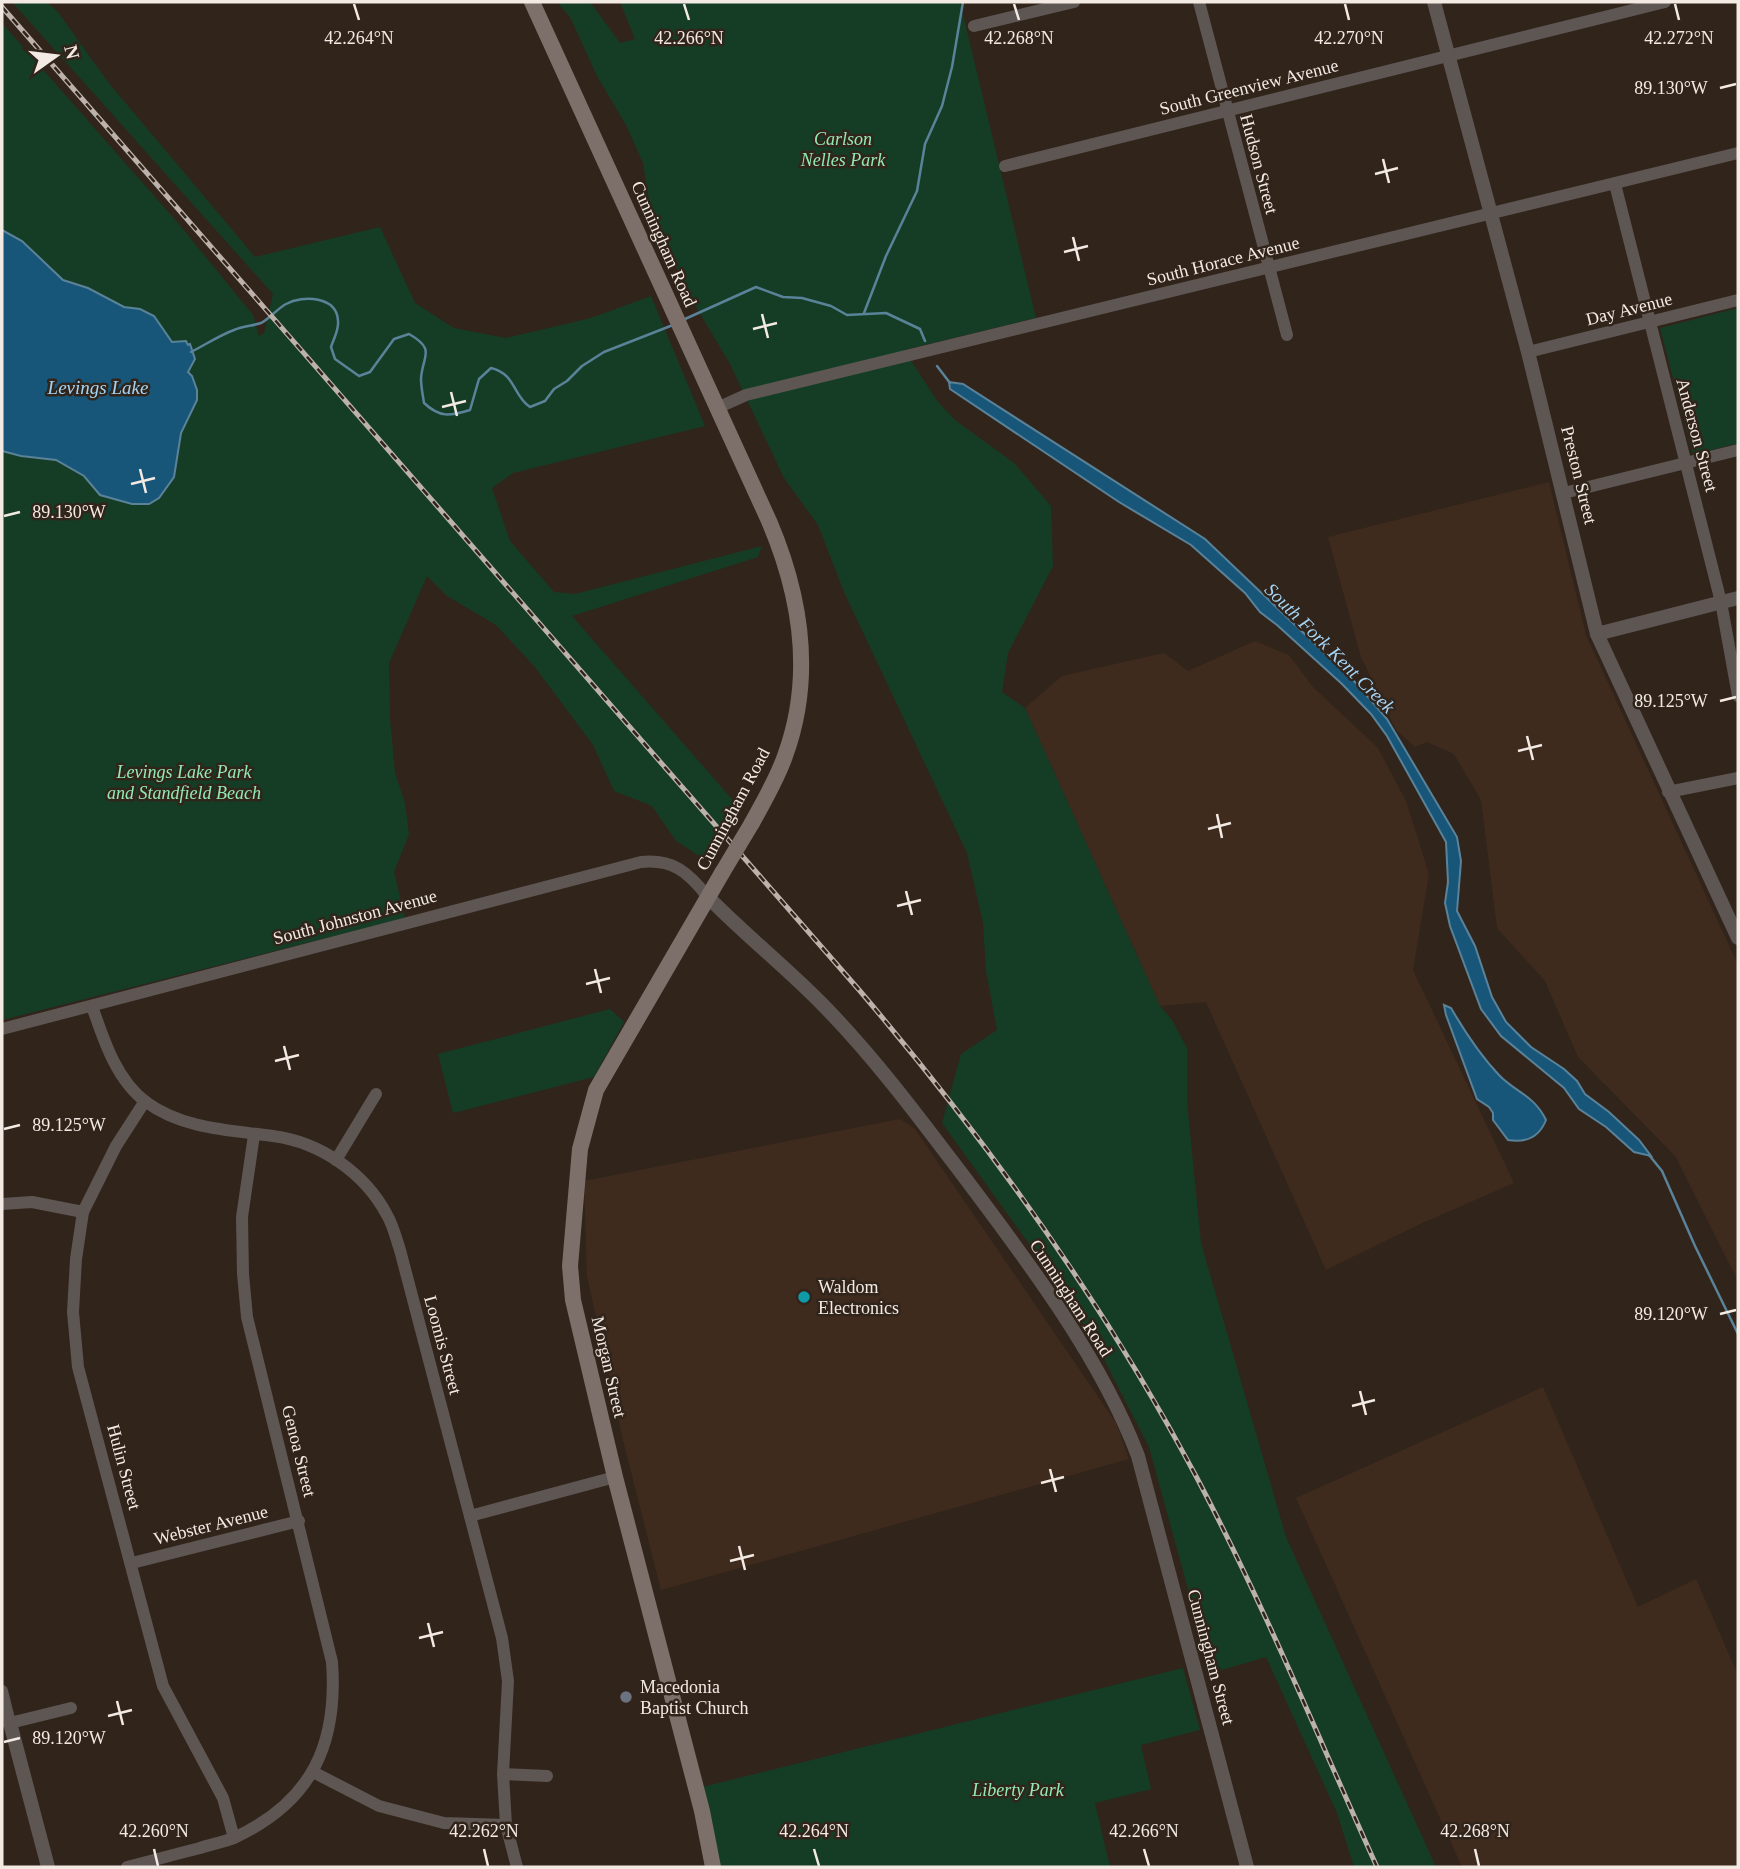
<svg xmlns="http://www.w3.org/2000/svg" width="1740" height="1869" viewBox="0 0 1740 1869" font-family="'Times New Roman',serif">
<rect width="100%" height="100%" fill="#31241b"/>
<g fill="#3e2b1e">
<path d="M1549,482l37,153 152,330v316l-62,-124 -98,-100 -33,-76 -48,-53 -16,-128 -27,-46 -27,-12 -12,5 -19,-17 -35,-73 -33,-120z"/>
<path d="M1255,641l34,14 24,32 65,61 28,53 23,73 -16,96 101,213 -94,41 -94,46 -120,-268 -46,4 -135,-298 37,-32 102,-23 24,18z"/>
<path d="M900,1119l15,10 201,294 13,36 -468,131 -38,-150 -36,-164 -3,-95z"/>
<path d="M1543,1387l95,220 58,-28 42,96v192h-276l-166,-369z"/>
</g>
<g fill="#153d26">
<path d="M12,2h35l11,10 50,70 147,175 125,-30 35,76 39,25 52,10 85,-20 60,-22 54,130 -192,47 -21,15 18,53 44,51 21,2 187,-48 -4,11 -186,59 166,190 -31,55 -31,-20 -24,-35 -38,-15 -21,-46 -59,-79 -38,-41 -49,-29 -20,-20 -38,87 1,55 5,55 10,30 4,31 -15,38 11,46 -403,102v-997l176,200 75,92 6,21 5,-3 9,-39z"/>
<path d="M557,2h33l30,41 15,-4 -15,-37h340l76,316 -132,32 34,52 17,18 59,43 37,43 2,60 -45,87 -6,39 23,16 135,298 12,14 15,28v54l14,141 85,294 150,330h-82l-17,-54 -71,-156 -44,13 -16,-15 -57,-208 -52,-101 -44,-69 -111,-154 19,-69 36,-24 -11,-59 -3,-48 -16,-70 -123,-261 -26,-67 -34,-47 -54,-114 -41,-69 -38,-81 -8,-51 -17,-38 -29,-49 -27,-59z"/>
<path d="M1738,308v135l-45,12 -33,-127z"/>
<path d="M610,1009l14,13 -30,55 -141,36 -15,-59z"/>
<path d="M1183,1668l17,62 -59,15 10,44 -56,14 15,64h-392l-16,-80z"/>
</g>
<g fill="#185679" stroke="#5a8299" stroke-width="2">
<path d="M2,230l20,11 41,39 25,8 36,19 16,2 14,7 18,26 14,-1 2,4 2,-1 5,15 -7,13 4,4 5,14v10l-16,33 -7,44 -15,21 -10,6h-17l-32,-9 -16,-19 -28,-16 -35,-4 -19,-5z"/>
<path d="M949,382l14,2 242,155 152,145 30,35 70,118 4,24 -4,50 18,35 17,51 14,25 25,25 33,22 13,12 8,13 24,18 30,28 12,16 -17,-4 -28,-25 -27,-18 -15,-21 -63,-52 -20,-27 -31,-83 -5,-23 3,-21 -2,-40 -59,-106 -16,-22 -29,-30 -65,-59 -17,-13 -15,-19 -54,-48 -72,-43 -169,-113z"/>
<path d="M1444,1005l7,3c14,24 29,47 48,67 16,17 35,20 47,45 -7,18 -20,23 -38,20l-15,-20v-7l-4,-6 -12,-8 -31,-84z"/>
</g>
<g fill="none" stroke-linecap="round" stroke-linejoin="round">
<g stroke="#5a8299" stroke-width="2.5">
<path d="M864,313l22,-57 31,-65 8,-47 17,-38 10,-39 11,-65"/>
<path d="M685,319l71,-32 27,10 19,1 29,8 16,9 39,-2 34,16 5,12"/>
<path d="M191,352c14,-7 29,-17 43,-22 9,-4 18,-4 27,-7 7,-3 16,-14 25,-19 17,-9 51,-8 52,17 1,9 -4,17 -7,26l4,12 24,17 11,-4 24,-33 15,-5c28,16 13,22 12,45 0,8 2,17 3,24 16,15 26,13 46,7l9,-31 12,-11c25,6 22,28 39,39l15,-6 9,-12 13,-8 15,-15 22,-14 69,-27"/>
<path d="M937,366l13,17"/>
<path d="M1649,1155l13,16 33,75 43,88"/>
</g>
<g stroke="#5e5653" stroke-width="12">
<path d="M1199,2l88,333"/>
<path d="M974,26l100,-24"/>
<path d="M1005,166l660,-164"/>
<path d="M1615,184l106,418 17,94"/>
<path d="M1528,352l210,-52"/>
<path d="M717,408l29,-13 992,-242"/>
<path d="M1564,493l174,-43"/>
<path d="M1668,792l70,-14"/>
<path d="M92,1006c11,32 24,74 54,96 37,27 83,28 127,34 47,6 92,37 114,79 6,10 9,23 13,35l102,388 6,43 -5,93 3,51 11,42"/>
<path d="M2,1029l639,-167c32,-3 47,10 66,34"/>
<path d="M145,1101l-29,45 -33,66 -7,47 -3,53 5,55 85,319 60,112 11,40"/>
<path d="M336,1160l40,-66"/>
<path d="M2,1204l30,-2 51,10"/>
<path d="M470,1516l145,-39"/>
<path d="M132,1563l167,-42"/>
<path d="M2,1691l8,32 61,-15"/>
<path d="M313,1772l66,34 65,17 62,2"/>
<path d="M503,1774l44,2"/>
<path d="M127,1867c24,-6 49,-13 73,-19 12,-4 25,-6 36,-11 76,-36 102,-93 96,-175l-85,-345 -4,-43 -1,-57 12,-82"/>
</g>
<g stroke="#5e5653" stroke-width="14">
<path d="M1434,2l94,350 69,282 141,304"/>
<path d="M1597,634l141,-36"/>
<path d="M707,896c37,38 79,71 116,109 54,55 101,119 148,181 61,81 131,175 167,270l109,411"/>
<path d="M2,1718l8,5 38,144"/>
</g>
<g stroke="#7d706b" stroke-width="16">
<path d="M532,2l237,519c32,75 45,156 16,235 -8,23 -21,45 -33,67"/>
<path d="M713,1867l-11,-56 -87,-334 -42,-177 -3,-34 10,-117 16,-59 126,-217"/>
</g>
<defs>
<path id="rail" d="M2,7l858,984c129,152 244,312 337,487 67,127 121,259 180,389"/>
</defs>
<use href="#rail" stroke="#bcb2ab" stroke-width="5"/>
<use href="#rail" stroke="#31241b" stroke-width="2.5" stroke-dasharray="8" stroke-linecap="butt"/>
<path stroke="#7d706b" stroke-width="16" d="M722,873l30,-50"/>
</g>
<path fill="none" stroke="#f3eae4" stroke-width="2.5" d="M354,4l5,16M684,4l5,16M1014,4l5,16M1345,4l4,16M1675,4l4,16M1720,88l16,-4M1383,159l6,24M1375,174l23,-6M1073,237l6,24M1064,252l24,-6M762,314l6,24M753,329l24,-6M451,392l6,24M442,407l24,-6M140,469l6,24M131,484l24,-6M4,516l16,-4M1720,701l16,-4M1527,736l6,24M1518,751l24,-6M1217,814l5,24M1208,829l23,-6M906,891l6,24M897,906l24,-6M595,969l6,24M586,984l24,-6M284,1046l6,24M275,1061l24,-6M4,1129l16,-4M1720,1314l16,-4M1360,1391l6,24M1352,1406l23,-6M1050,1469l6,23M1041,1483l23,-6M739,1546l6,24M730,1561l24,-6M428,1623l6,24M419,1638l24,-6M117,1701l6,24M108,1716l24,-6M4,1742l16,-4M154,1849l4,17M484,1849l4,17M814,1849l5,17M1144,1849l5,17M1475,1849l4,17"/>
<circle fill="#0f9aa8" stroke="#31241b" stroke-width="2.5" cx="804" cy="1297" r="7"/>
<circle fill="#6b7280" stroke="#31241b" stroke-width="2.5" cx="626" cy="1697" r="7"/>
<g text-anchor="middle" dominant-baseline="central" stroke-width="5" stroke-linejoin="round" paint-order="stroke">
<g font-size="18" fill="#f3eae4" stroke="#31241b">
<text transform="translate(1249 87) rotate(-14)">South Greenview Avenue</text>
<text transform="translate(1259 164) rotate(75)">Hudson Street</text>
<text transform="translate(664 244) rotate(66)">Cunningham Road</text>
<text transform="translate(1223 261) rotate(-14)">South Horace Avenue</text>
<text transform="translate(1629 309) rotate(-14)">Day Avenue</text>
<text transform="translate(1697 435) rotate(75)">Anderson Street</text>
<text transform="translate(1579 475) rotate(76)">Preston Street</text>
<text transform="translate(733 809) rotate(-62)">Cunningham Road</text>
<text transform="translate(355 917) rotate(-15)">South Johnston Avenue</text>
<text transform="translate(1071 1298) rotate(57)">Cunningham Road</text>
<text transform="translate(443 1345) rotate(75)">Loomis Street</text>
<text transform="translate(609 1367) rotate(77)">Morgan Street</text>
<text transform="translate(299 1451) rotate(76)">Genoa Street</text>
<text transform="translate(124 1467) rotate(75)">Hulin Street</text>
<text transform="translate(211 1525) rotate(-14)">Webster Avenue</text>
<text transform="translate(1211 1657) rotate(75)">Cunningham Street</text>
</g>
<g font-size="18" font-style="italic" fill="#93e9b3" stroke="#31241b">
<text x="843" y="139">Carlson<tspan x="843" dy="21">Nelles Park</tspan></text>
<text x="184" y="772">Levings Lake Park<tspan x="184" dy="21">and Standfield Beach</tspan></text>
<text x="1018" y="1790">Liberty Park</text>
</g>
<g font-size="18" fill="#f3eae4" stroke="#31241b" text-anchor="start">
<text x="818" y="1287">Waldom<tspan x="818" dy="21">Electronics</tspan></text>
<text x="640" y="1687">Macedonia<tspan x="640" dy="21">Baptist Church</tspan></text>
</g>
<g font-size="19" font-style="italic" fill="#a5d5f6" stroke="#31241b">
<text x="98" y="387">Levings Lake</text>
<text transform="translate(1330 648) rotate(45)">South Fork Kent Creek</text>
</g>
</g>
<g font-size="18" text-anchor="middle" fill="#f3eae4" stroke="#31241b" stroke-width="5" stroke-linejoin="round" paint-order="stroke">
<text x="359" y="44">42.264°N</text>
<text x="689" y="44">42.266°N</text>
<text x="1019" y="44">42.268°N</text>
<text x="1679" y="44">42.272°N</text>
<text x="1349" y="44">42.270°N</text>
<text x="1671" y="94">89.130°W</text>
<text x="69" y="518">89.130°W</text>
<text x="1671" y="707">89.125°W</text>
<text x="69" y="1131">89.125°W</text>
<text x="1671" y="1320">89.120°W</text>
<text x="69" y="1744">89.120°W</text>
<text x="154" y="1837">42.260°N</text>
<text x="484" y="1837">42.262°N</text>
<text x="814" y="1837">42.264°N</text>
<text x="1144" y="1837">42.266°N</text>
<text x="1475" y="1837">42.268°N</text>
</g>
<rect width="1740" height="1869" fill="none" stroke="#f3eae4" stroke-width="7"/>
<g transform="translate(56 56) rotate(76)" stroke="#31241b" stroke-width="5" paint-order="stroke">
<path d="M0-5L12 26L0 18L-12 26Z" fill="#f3eae4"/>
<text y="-10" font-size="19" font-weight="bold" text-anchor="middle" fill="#f3eae4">N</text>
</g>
</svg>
